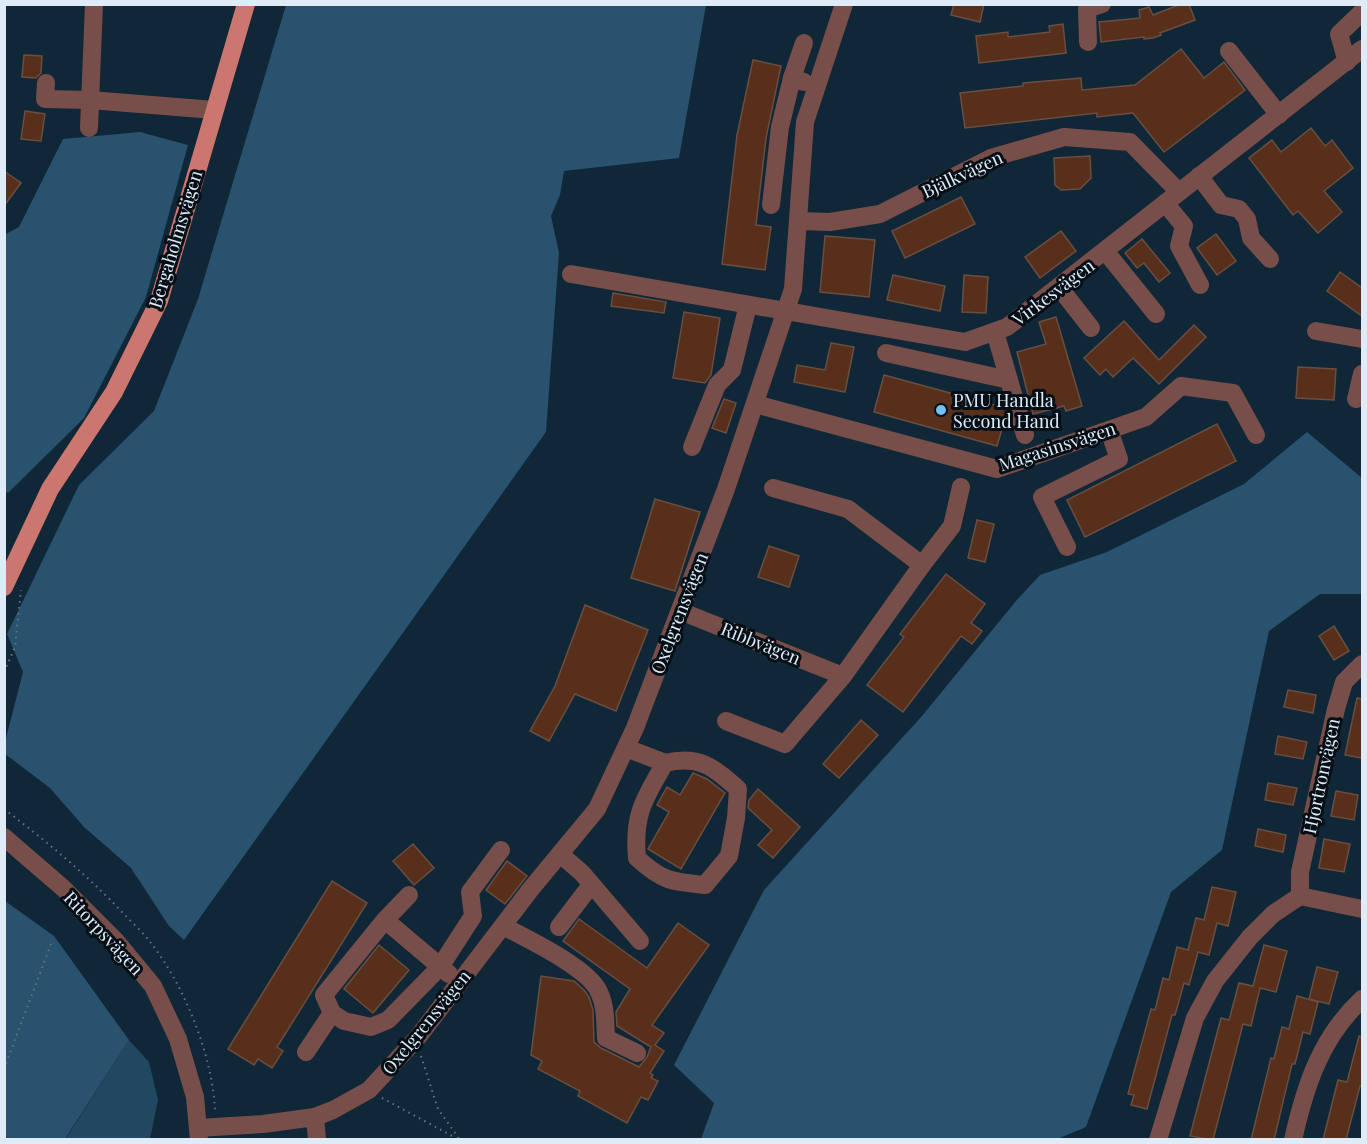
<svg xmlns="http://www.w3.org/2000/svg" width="1367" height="1144" viewBox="0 0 1367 1144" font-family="'Playfair Display',serif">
<rect width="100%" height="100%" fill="#102737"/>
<path fill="#224761" d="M129,1040l20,22 9,38 -8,39 -85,1z"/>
<g fill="#29526f">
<path d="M286,5h420l-27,153 -115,13 -4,24 -9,21 8,37 -13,179 -362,508 -15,-14 -38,-58 -47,-41 -34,-39 -45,-34v-12l18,-70 -16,-38 72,-149 75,-74 44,-112z"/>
<path d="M140,132l48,13 -42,152 -62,121 -76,75 -4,-3v-255l15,-8 44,-88z"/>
<path d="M1307,432l55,46v116h-42l-51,37 -47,219 -51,42 -85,235 -31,13 -354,-1 13,-36 -40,-38 90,-175 158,-174 94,-115 24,-26 67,-23 137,-68z"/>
<path d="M5,901l49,35 75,104 -64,99h-60z"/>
</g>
<g fill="#582f1b" stroke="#694e41" stroke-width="1.5">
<path d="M954,4h30l-4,18 -29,-7z"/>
<path d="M1181,4h8l6,16 -35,13 1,2 -8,3 -9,1v-2l-43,5 -2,-20 41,-4 -1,-8 10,-3 4,8z"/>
<path d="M1063,24l3,29 -87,10 -3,-27 32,-4v5l42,-5 -1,-6z"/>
<path d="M1181,49l23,29 20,-16 21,28 -81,62 -31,-39 -36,4v-4l-132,15 -5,-35 63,-7v-3l58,-5 1,12 53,-5z"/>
<path d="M24,55l18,1 -1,17 -5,5 -14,-1z"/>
<path d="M753,60l28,6 -15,72 -10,87 15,2 -6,43 -43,-6 15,-129z"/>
<path d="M25,111l20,3 -4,27 -20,-2z"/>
<path d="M1311,128l14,18 7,-6 21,28 -29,23 18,21 -24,21 -20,-22 -5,4 -44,-57 23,-18 9,12z"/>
<path d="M1090,156l1,22 -11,11 -19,1 -6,-5 -1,-27z"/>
<path d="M4,171l17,12 -17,23z"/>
<path d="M961,197l14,27 -70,34 -13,-27z"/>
<path d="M1061,231l15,20 -36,27 -15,-21z"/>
<path d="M1216,234l20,27 -19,14 -20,-27z"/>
<path d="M825,236l50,4 -6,57 -49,-5z"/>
<path d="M1142,239l28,34 -11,9 -15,-19 -7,5 -12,-15z"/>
<path d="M1340,272l22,16v28l-35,-25z"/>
<path d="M893,275l52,11 -5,25 -53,-11z"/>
<path d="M964,275l24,2 -2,36 -24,-1z"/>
<path d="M613,293l53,9 -2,11 -53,-7z"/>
<path d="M684,312l36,6 -9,57 -6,8 -32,-5z"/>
<path d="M1056,317l26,89 -16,5 -2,-5 -31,8 -16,-62 29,-8 -7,-22z"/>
<path d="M1124,321l35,39 35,-35 12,12 -47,47 -26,-26 -20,19 -7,-8 -6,6 -16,-17z"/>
<path d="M831,343l23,4 -9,45 -51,-10 3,-17 28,5z"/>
<path d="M1298,367l38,2 -2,31 -38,-2z"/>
<path d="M884,375l121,33 2,4 -10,34 -123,-34z"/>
<path d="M724,399l12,4 -10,30 -14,-5z"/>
<path d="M1217,424l19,37 -151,76 -18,-37z"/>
<path d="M655,499l45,13 -25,79 -44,-13z"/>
<path d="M977,520l17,4 -9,38 -17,-4z"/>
<path d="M769,546l30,10 -10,31 -31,-10z"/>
<path d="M946,574l39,30 -14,19 11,8 -10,13 -11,-8 -58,76 -36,-27 37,-48 -4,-3z"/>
<path d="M585,605l63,25 -32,81 -41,-17 -26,47 -19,-10 25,-45z"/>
<path d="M1334,626l15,25 -15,9 -15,-24z"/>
<path d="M1288,690l28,5 -3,18 -29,-6z"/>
<path d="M1357,698l5,1v59l-17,-3z"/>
<path d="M861,720l17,15 -39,43 -16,-14z"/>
<path d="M1278,736l29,6 -4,17 -28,-5z"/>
<path d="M693,773l14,6 18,14 -44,76 -33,-20 21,-37 -12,-7 10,-18 13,8z"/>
<path d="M1268,783l29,5 -4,17 -28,-5z"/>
<path d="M758,789l42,38 -27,31 -15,-13 14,-15 -24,-22 1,-8z"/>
<path d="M1336,791l22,4 -4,25 -23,-4z"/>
<path d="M1258,829l28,6 -3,17 -28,-6z"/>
<path d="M1324,839l26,5 -6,28 -25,-4z"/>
<path d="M413,844l21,24 -20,17 -21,-24z"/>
<path d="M507,861l20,15 -22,28 -19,-14z"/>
<path d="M332,881l35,22 -90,144 6,4 -11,17 -14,-9 -4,6 -26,-16z"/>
<path d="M1212,887l24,5 -8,34 -11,-3 -8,32 -11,-3 -9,33 -5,-2 -9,32h-3l-25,94 -16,-4 3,-10 -6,-1 23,-85 4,1 8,-32 6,2 8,-33 11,3 8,-32 8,2z"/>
<path d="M579,919l68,49 31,-45 31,22 -57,80 12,8 -9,12 9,6 -14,22 3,2 -2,3 7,3 -10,19 -7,-3 -14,26 -49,-27 2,-5 -42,-22 4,-8 -11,-6 10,-79 33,5 10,9 5,7 4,13 1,32 7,6 38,19 8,-10 4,-10 -34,-21 -1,-14 14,-23 -67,-48z"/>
<path d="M379,945l30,25 -36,43 -29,-24z"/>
<path d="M1264,945l23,6 -11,41 -16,-4 -9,38 -8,-2 -30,116 -23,-4 31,-118 8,2 10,-37 14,3z"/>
<path d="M1317,967l21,5 -9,32 -20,-5z"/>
<path d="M1297,996l21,6 -8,32 -7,-2 -8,32h-3l-18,76h-23l20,-82 3,1 8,-32 7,2z"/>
<path d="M1359,1036l3,1v49h-2l-14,54h-23l15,-60 9,2z"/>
</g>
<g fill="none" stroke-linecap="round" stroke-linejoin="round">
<g stroke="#637685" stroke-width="2" stroke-dasharray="1.5 4.5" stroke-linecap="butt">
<path d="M4,672l11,-25 6,-57"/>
<path d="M4,809c42,32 82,65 118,103 9,10 20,19 28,30 34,42 63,115 65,169"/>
<path d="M421,1056l17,53 22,31"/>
<path d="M4,1069l47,-125"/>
<path d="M382,1098l74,40"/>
</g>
<g stroke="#784e4a" stroke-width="18">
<path d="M1088,42l-1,-33 15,-5"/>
<path d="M1229,51l50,64"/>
<path d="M1347,62l-8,-28 23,-22"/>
<path d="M804,82l-12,-4 12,-35"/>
<path d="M46,83l-1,16 45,1 124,10"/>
<path d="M89,128l5,-124"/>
<path d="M1199,176l22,29 18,4 8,10 4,19 19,21"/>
<path d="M1165,203l19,23 -5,20 21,39"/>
<path d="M771,205l9,-78 12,-49"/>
<path d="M799,221l31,1 50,-8 111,-56 73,-21 66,5 49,50"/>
<path d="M1106,252l50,62"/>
<path d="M571,274l394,68 42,-15 355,-278"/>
<path d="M1059,287l32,41"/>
<path d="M1316,331l46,8"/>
<path d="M995,332l30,103"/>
<path d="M886,353l123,27"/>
<path d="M1356,399l6,-25"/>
<path d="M755,404l242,65 149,-52 35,-31 52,7 23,42"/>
<path d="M692,447l25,-62 15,-15 16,-65"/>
<path d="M1067,547l-25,-50 77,-38 -10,-29"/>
<path d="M922,565l30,-39 9,-39"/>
<path d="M680,611l163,65"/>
<path d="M726,721l59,23 58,-68 79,-111 -74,-56 -75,-21"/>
<path d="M626,748l39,15c-21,36 -32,52 -28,95 25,23 35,24 68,27l24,-29 7,-38 2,-29c-24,-22 -39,-34 -73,-26"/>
<path d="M4,837l59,51 52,52 38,46 25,53 17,58 4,43"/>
<path d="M560,854l22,19 58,68"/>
<path d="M409,895l-24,25 64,54"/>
<path d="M1300,896v-24l36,-163 8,-27 18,-18"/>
<path d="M1300,896l62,13"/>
<path d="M503,926c24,13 86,42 96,66 7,14 6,30 7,46l31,15"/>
<path d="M559,927l32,-42"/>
<path d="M332,1013l-8,-18 61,-75"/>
<path d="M306,1052l26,-39 12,8 27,6 17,-7 52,-53 33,-51 -3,-24 31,-42"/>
<path d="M315,1117l2,23"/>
<path d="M198,1128l65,-4 52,-7 18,-7 36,-20 49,-53 112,-147 67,-81 38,-81 91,-239 67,-200 12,-167 39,-118"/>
<path d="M1158,1140l37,-122 20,-37 35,-44 23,-23 27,-18"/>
<path d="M1293,1140c12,-54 28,-103 69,-141"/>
</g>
<path stroke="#cb766e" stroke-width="18" d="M4,587l46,-98 64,-97 45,-91 87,-297"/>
</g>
<circle fill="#72c1f5" stroke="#060f16" stroke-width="2" cx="941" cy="410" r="6"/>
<g text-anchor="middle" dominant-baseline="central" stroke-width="6" stroke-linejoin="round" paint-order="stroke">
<g font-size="18" fill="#dfecf8" stroke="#060f16">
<text transform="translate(962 174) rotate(-25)">Bjälkvägen</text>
<text transform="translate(175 239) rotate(-73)">Bergaholmsvägen</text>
<text transform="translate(1053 292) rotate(-37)">Virkesvägen</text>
<text transform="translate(1057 446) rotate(-18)">Magasinsvägen</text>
<text transform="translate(679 613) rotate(-69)">Oxelgrensvägen</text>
<text transform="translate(761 643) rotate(22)">Ribbvägen</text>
<text transform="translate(1321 776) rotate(-78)">Hjortronvägen</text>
<text transform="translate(104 933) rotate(47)">Ritorpsvägen</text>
<text transform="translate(426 1022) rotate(-51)">Oxelgrensvägen</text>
</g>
<g font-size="18" fill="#dfecf8" stroke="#060f16" text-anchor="start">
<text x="953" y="400">PMU Handla<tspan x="953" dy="21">Second Hand</tspan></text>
</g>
</g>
<rect width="1367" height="1144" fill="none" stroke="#dfecf8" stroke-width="12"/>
</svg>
